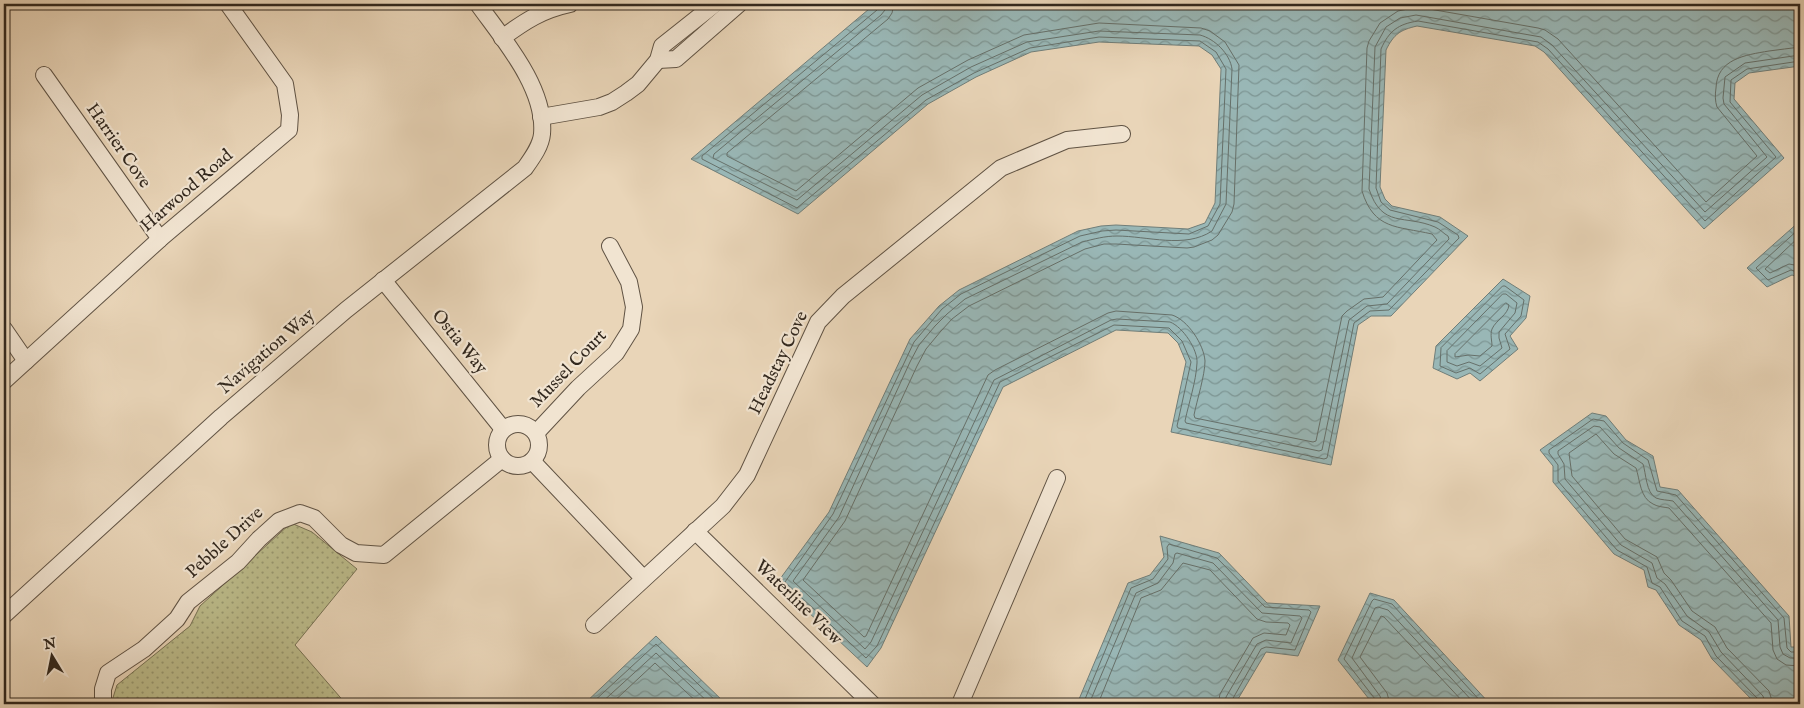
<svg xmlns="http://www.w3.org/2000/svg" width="1804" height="708" viewBox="0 0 1804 708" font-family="'IM FELL English',serif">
<defs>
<pattern id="park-dots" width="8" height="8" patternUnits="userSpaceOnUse" patternTransform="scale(1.25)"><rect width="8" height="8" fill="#bcbc8b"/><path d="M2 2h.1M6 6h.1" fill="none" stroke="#999971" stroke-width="1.8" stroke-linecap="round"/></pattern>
<pattern id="water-waves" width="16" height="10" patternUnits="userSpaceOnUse" patternTransform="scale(1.25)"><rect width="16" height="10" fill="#99b7b6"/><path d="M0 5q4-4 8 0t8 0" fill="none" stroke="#7d9593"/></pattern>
</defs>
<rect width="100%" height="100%" fill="#e9d5b8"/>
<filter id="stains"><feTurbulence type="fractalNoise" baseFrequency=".004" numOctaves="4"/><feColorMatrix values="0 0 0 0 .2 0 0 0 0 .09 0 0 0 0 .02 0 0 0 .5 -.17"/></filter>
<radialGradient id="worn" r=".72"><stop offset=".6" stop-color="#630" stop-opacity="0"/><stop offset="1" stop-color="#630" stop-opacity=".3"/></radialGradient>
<path fill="url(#park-dots)" stroke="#777254" d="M291,523l21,9 45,37 -62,76 51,59h-235l6,-19 73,-59 10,-20z"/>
<g fill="url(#water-waves)" stroke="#707e79">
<path d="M878,4h922v62l-51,7 -14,10 -1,16 50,59 -80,71 -160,-177 -9,-6 -118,-20c-17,4 -23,8 -31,24l-6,137 5,12 7,7 48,11 28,19 -77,80h-20l-13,9 -27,140 -160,-33 15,-70 -8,-19 -10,-10 -52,-3 -113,57 -122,261 -14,19 -90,-84 52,-71 81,-173 29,-33 20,-16 119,-59 23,-5 15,-1 72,4 17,-6 10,-20 6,-134 -9,-14 -13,-9 -100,-4 -68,10 -55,25 -48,27 -130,110 -107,-55 178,-150z"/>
<path d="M1800,221v57l-8,-3 -25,12 -20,-19z"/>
<path d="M1503,279l27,17 -4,22 -16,18 8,13 -38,32 -10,-8 -13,6 -24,-11 3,-22z"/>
<path d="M1592,413l14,3 20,24 27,16 7,31 18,3 111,126 2,31h9v57h-44l-44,-45 -11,-19 -22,-15 -23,-35 -8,-3 -4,-17 -30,-16 -61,-72v-16l-13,-16z"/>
<path d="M1160,536l59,17 48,50 53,3 -22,50 -32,-4 -31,52h-158l51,-121 22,-8 14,-18z"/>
<path d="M1370,593l24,7 96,104h-117l-35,-44z"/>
<path d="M656,636l70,68h-142z"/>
</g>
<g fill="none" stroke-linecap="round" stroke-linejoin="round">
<g stroke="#66706a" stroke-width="1">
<path d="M880,4l-3,6 -175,146v3l95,49 129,-108 48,-27 56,-25 69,-11 101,4 16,11 10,17 -6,135 -12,22 -19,8 -73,-4 -14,1 -22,5 -119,58 -19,15 -28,33 -81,172 -48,68 81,76 11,-12 123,-264 114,-57 55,3 13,13 9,21 -14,64 1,2 146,31 3,-1 27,-135 16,-12 19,-1 70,-72 -1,-3 -20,-13 -48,-12 -9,-8 -5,-14 5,-139c8,-18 17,-25 37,-28l120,21 10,7 157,172 71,-64 -46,-55 1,-22 16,-11 53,-8"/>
<path d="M886,4l-1,6 -4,5 -167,139 -1,4 84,42 125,-105 49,-28 56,-25 72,-11 101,4c15,4 30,19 32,34l-6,135 -14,27c-27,18 -65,5 -95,5 -12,0 -23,3 -35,6l-117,57 -18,15 -12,12 -16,19 -9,17 -71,155 -46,64 72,68 6,-7 123,-262 117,-60 6,-1 53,3c13,5 28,28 27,41 -1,19 -8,39 -12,58l1,2 133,28 3,-1 27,-130 18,-14 20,-2 62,-65 -1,-3c-4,-2 -8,-7 -13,-9 -30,-13 -53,2 -66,-38l6,-142 11,-20 14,-9 16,-3 125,22 11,8 153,167 62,-55 -43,-53 -1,-6 2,-21 20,-14 55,-8"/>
<path d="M894,4l-2,9 -4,6 -161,134v3l69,35 122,-103 50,-28 56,-25 75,-12 102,5 9,3 15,11 14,23 -5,139 -2,8 -14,23 -6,5 -18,7 -7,1 -71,-4h-12l-19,5 -116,57 -17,13 -11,12 -15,18 -9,17 -72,155 -42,59 61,57 2,-1 122,-261 7,-5 113,-57 8,-2 56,4c16,5 32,30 33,46 0,14 -8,39 -11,54l1,3 118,24 3,-1 26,-125 5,-5 17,-12 19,-2 54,-57 -5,-6c-35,-8 -58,-4 -70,-43l5,-143 2,-7 11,-18 18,-12 20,-4 120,21 7,2 13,9 148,163 51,-46 -40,-49c-2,-6 -2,-12 -1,-19 1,-29 29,-33 53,-37 10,-1 21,-3 31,-4"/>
<path d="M1800,228l-44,40 12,12 23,-10 9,3"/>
<path d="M1800,236l-35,33 5,4 19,-9 11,2"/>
<path d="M1503,286h2l19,14 -3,16 -16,18 5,15 -30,25 -10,-6 -14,5 -16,-7 1,-18z"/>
<path d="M1503,294h3l11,9 -2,10 -16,19v6l3,10 -22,18 -11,-4 -12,4 -10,-4v-11z"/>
<path d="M1506,303l3,2c-1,10 -13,15 -17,24 -2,6 0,12 0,17l-12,10 -11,-1 -14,2v-3z"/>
<path d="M591,704l65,-60 63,60"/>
<path d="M600,704l56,-51 54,51"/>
<path d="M611,704l44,-41 44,41"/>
<path d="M1083,704l48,-116 22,-9 15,-20 -1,-12 2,-3 48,14 48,49 44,3 2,2 -16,38 -29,-3 -5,2 -29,51 -1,4"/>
<path d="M1089,704l47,-111 22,-10 15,-20 2,-9 2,-1 36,10 49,50 38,3 2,2 -11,25 -25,-3 -9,4 -31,53 -1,7"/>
<path d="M1098,704l43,-106 20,-8 22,-27 27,7 47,49 9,3 22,1 2,2 -4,10 -22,-2 -11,5 -33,56 -2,10"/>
<path d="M1376,704l-1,-5 -31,-40 28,-58 2,-2 18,5 91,100"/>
<path d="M1382,704l-2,-8 -28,-38 23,-50 3,-1 10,3 87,94"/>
<path d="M1390,704l-3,-11 -27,-36 21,-41 3,1 81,87"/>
<path d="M1759,704l-1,-5 -42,-43 -11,-20 -23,-15 -22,-34 -8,-4 -5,-16 -30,-17 -59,-69v-16l-9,-12v-3l44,-31 11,2 19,22 25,17 9,31 19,4 108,123 3,30 4,4h9"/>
<path d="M1765,704l-2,-8 -42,-44 -12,-20 -22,-16 -22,-32 -8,-6 -5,-15 -31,-18 -56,-66 -1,-15 -6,-10v-3l36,-25 6,1 19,21 24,16c3,9 3,29 13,34 5,2 12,2 17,3l105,119 2,27 3,7 7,4h10"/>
<path d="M1773,704l-4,-13 -42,-43 -12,-21 -23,-16 -21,-31 -7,-7 -7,-16 -32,-18 -53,-63 -3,-23 27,-19 18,20 22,14c4,12 4,30 17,36 5,3 11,3 16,4l102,115 2,27 4,9 9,6 14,1"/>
</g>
<defs>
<g id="minor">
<path d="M502,38c23,-17 40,-28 68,-34"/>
<path d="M658,60l18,-1 63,-55"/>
<path d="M44,75l116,164"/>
<path d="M541,117l58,-10 13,-5 14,-9 12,-9 20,-24 4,-14 53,-42"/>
<path d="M383,280l120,149"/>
<path d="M4,329l22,32"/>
<path d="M4,381l156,-142 129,-109 1,-15 -5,-31 -57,-80"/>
<circle cx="518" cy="445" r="21"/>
<path d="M536,433l42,-45 38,-35 15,-24 3,-22 -5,-25 -19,-36"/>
<path d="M532,461l111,117"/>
<path d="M695,531l177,173"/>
<path d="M4,615l217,-198 125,-107 179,-142c7,-10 16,-22 17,-34 4,-46 -39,-95 -64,-130"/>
<path d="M594,625l129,-119 24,-31 71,-153 25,-26 158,-128 66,-28 55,-6"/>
<path d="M103,704v-15l5,-16 36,-24 33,-30 11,-17 50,-40 21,-23 20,-18 21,-8 14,5 27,27 15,8 28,2 118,-96"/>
<path d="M960,704l97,-226"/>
</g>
</defs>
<use href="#minor" stroke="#605344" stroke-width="18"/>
<use href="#minor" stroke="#f1e4d1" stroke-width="16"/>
</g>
<g text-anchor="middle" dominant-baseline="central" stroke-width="4.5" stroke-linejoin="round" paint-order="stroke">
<g font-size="18" fill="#32281e" stroke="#f1e4d1">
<text transform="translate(118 146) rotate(55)">Harrier Cove</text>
<text transform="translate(187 191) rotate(-41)">Harwood Road</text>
<text transform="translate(459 342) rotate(51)">Ostia Way</text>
<text transform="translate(267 352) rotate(-41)">Navigation Way</text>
<text transform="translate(779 363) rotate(-64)">Headstay Cove</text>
<text transform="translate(569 369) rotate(-46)">Mussel Court</text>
<text transform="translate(225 543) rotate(-42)">Pebble Drive</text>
<text transform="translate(798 603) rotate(44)">Waterline View</text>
</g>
</g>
<rect width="1804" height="708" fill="none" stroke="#e9d5b8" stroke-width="20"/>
<rect x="5" y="5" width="1794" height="698" fill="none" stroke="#32281e" stroke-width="2.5"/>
<rect x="10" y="10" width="1784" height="688" fill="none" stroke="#32281e"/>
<g transform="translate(52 656) rotate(350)" stroke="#f1e4d1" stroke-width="4" paint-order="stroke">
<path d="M0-4L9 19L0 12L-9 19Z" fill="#32281e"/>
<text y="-8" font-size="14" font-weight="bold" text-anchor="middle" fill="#32281e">N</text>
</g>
<rect width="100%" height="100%" filter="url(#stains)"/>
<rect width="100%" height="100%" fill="url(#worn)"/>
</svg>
